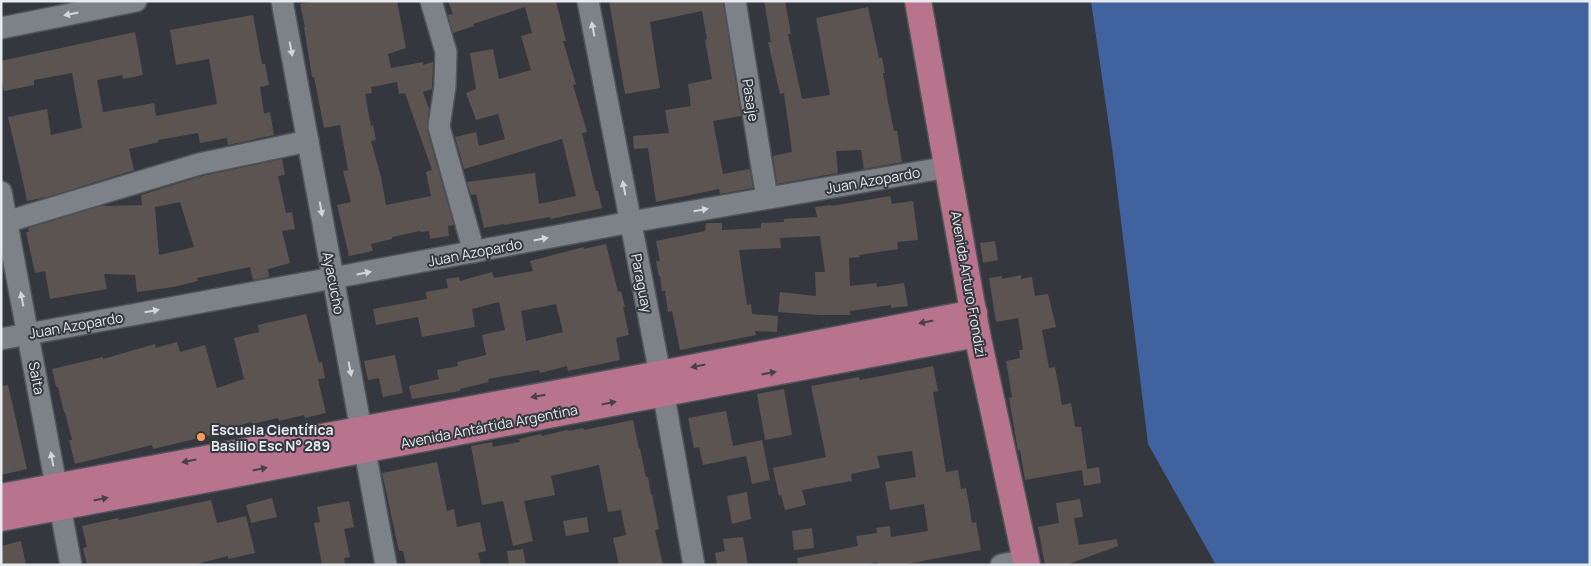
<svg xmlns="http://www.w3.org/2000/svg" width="1591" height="566" viewBox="0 0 1591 566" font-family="Manrope,sans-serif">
<rect width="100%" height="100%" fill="#34383e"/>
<path fill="#40629e" d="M1091,1h499v564h-374l-68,-121 -36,-297z"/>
<g fill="#5c5450" fill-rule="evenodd">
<path d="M314,1h83l9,47 -18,6 3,14 32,-6v3l10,-3 -1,27 -9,3 6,17 -2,21 27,95 -6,1 1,10 -19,3 -1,-8 -8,1 -1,-1 -28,6v2l-21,5 2,7 -24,5 -12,-51 14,-3 -8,-31 5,-1 -8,-45 -16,3 -10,-51h-2l-8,-50h1l-5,-23zM397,82l2,12 6,-1 27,77 -6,2 5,24 -45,9 -5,-28 -10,-36 5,-1 -3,-15 -2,1 -6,-32 7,-1 -1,-6z"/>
<path d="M448,1h108l10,40h-3l13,43 -3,1 14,47 -5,1 14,58h2l4,17 -51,11 -1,-2 -46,8v-1l-20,4 -8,-34 -5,1 -4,-13 68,-9 4,31 37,-8 -14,-57 -98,30 -9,-32 21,-5 3,14 26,-7 -7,-25 -22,6 -10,-27 10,-4 -6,-36 23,-4 6,30 32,-9 -10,-34 11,-3 -7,-26 -52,17 1,2 -21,7 -5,-18 5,-1z"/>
<path d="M609,1h114l18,115 -28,5 10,53 27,-5 3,19 -33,6 -1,-5 -63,13 -8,-54 -14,1 -1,-13 36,-3 -4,-23 26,-4 -3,-22 24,-5 -7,-39 2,-1 -5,-28 -52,11 10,66 -35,6z"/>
<path d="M764,1h21l6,33h-3l14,65 28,-4 -14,-77 52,-11 11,51h3l3,15h-2l5,29 6,29h3l5,31 -38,7 -3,-19 -25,1 2,22 -61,11 -4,-28 19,-4 -8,-59 -4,1 -12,-52h3z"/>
<path d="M253,15l9,49h3l4,21 -9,2 4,27 6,-2 4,23 -46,10 -1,-7 -27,5 -2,-10 -40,7 1,2 -30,7 5,21 -83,26 -24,5 -5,-24 -14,-60 39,-8 4,26 31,-7 -10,-55 -38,7v5l-30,6 -3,-15v-15l134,-29 8,43 -20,4 -1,-4 -25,5 6,32 51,-9 2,13 61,-12 -8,-45 -33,6 -6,-35z"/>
<path d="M282,159l3,16 -7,1 8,37 6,-1 3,17 -13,2 8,32 -22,6 1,8 -16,3 -3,-13 -53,11 1,3 -25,6 -36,5 -2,-17 -31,-1 3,15 -57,10 -5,-28 -10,2 -9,-41h3l-1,-4 73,-22 41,-1 -1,-10 61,-19zM180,202l14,45 -35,8 -4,-48z"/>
<path d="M890,196l2,8 21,-3 5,39 -21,2 1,7 -39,6 1,2 -11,1 1,28 26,-3 1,4 27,-4 4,23 -17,2v-3l-41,6v4h-30l-42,-3 2,-20 36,4 -1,-24h10l-5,-36 -40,2 1,10 -42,2 8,55 4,-1 1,10 26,2 -1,16 -22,-1 1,4 -76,15 -8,-39 -4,1 -3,-21h-3l-2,-15h-1l-3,-15h4l-4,-20 49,-10 1,-8h16v7l39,-2v-5l23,-1v-3l33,-2 -2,-10 16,-2v1z"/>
<path d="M995,241l3,19 -15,3 -3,-20z"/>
<path d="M606,244l12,48 3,-1 4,16h-2l6,28 -13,3 4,22 -52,11 -1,-5 -27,7 -1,-3 -51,9 1,3 -29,7v2l-48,8 -3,-13 30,-7 -2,-9 21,-4 -1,-4 29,-7 -4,-20 23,-5 -6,-28 -27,7 3,18 -53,10 -4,-20 -42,8 -3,-16 54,-10 -1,-7 22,-4 -2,-9 13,-2 1,4 32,-9 2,6 39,-7 -3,-10 54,-14v2zM556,304l7,28 -37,9 -5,-30z"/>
<path d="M1021,275v4l11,-2 3,19 13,-2 8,33 -14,3 7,38 6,-1 7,38 9,-2 4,24h6l6,42 12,-2 2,16 -17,3 -2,-16 -57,10 -5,-30 -2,1 -9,-53 3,-1 -6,-36 14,-3 -1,-8h4l-5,-32 -22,4 -7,-44 13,-2v3z"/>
<path d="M306,314l13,49 3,-1 3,16 -7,1 8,34 -21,5 -1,-3 -25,6 -1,-3 -26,6 -1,-2 -28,8 1,2 -71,17 -1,-4 -77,19 -6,-24h3l-7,-28h-1l-6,-25h-2l-4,-18 51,-12v2l52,-15 1,4 21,-6 3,10 25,-7 12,43 27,-9 -10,-41 25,-6 -1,-7z"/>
<path d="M395,355l8,38 -20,4 -4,-19 -11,2 -4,-19z"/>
<path d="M933,366l5,25 -5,1 13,80 12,-2 3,19 5,-1 6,35 4,-1 5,28 -80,15h-23l-1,-3 -14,3h-65l-1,-7 61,-12 -2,-10 21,-3 -1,-5 14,-2 1,11 37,-6 -4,-27 -34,6 -5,-28 31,-5 -4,-26 -35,5 3,12 -29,6 1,7 -50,9 4,15 -21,5 -4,-15 -2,1 -6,-28 53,-11 -15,-71 48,-9 1,3z"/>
<path d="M8,385l19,84 -26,6v-89z"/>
<path d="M784,389l8,46 -27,5 -8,-46z"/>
<path d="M726,411l7,35 29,-6 8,40 -18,4 -6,-28 -43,9 -4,-18 -5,1 -6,-30z"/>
<path d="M633,420l6,29h1l6,28h2l3,18 1,-1 7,35 -4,1 8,35h-44l-6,-27 13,-3 -5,-25 -13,2 -9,-47 -48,11 4,19 -31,6 9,40 -20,5 -10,-45 -21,4 -11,-59 21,-4 1,5 27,-5 -1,-3 22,-5 1,2 25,-6 1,1 15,-3 1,2z"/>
<path d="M437,462l10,49 7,-2 3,18 23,-5 6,29 -8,2 3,12h-75l-3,-14h-4l-17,-78z"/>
<path d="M747,492l4,27 -19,5 -5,-28z"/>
<path d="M272,498l5,19 -26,6 -5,-18z"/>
<path d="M1080,499l3,18 -9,1 5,27 38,-6 1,7 -52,19h-21l-7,-38 21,-4 -3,-20z"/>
<path d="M211,500l6,23 29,-7 9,37 -27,6v-3l-35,9h-106l-4,-17 4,-1 -5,-21 36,-8 1,2z"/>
<path d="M349,501l5,26 -10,2 6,28 -6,1 1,7h-23l-8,-42 6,-1 -3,-15z"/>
<path d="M587,517l2,15 -23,4 -3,-15z"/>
<path d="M812,528l2,20 -20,2 -2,-19z"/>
<path d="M743,537l5,28h-31l-2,-12 10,-2 -2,-12z"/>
<path d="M21,541l5,24h-25v-19z"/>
<path d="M523,549l3,16h-17l-2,-14z"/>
</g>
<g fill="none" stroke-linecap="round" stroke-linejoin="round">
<defs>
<g id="minor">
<path d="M282,1l104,564"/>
<path d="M431,1l15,51 -1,34 -6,41 35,125"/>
<path d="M588,1l72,373 34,191"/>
<path d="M735,1l32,197"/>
<path d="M1,28l135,-27"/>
<path d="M1,192l70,373"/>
<path d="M6,222l193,-58 109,-23"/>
<path d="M1,339l332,-61 298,-56 317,-55"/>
<path d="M1001,565l25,-5"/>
</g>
<g id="major">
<path d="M918,1l59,333 50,231"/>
<path d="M1,497l659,-123 314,-61"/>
<path d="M1,518l976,-184"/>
</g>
</defs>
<use href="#minor" stroke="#505559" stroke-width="24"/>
<use href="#major" stroke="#505559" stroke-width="29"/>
<use href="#minor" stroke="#7d8289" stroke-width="21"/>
<use href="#major" stroke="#b8738d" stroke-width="26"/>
</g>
<defs><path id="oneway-solid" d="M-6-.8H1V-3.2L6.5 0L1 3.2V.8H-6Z" transform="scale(1.25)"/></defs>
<g fill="#d2d5da">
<use href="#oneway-solid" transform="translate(71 14) rotate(169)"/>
<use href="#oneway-solid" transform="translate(593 29) rotate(-101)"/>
<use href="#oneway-solid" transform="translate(291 49) rotate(79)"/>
<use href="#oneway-solid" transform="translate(624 188) rotate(-101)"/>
<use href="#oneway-solid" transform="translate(321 209) rotate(80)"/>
<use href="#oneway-solid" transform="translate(701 210) rotate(-10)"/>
<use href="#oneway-solid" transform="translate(541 239) rotate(-11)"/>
<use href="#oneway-solid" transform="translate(364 273) rotate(-11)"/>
<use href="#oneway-solid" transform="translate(22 299) rotate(-101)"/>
<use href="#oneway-solid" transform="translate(152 311) rotate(-10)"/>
<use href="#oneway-solid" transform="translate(350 369) rotate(79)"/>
<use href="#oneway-solid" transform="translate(52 459) rotate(-101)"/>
</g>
<g fill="#48414a">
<use href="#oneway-solid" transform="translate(926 322) rotate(169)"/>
<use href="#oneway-solid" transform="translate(698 366) rotate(169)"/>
<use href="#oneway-solid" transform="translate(769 373) rotate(-11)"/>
<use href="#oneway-solid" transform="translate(538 396) rotate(170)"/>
<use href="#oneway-solid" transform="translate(609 403) rotate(-11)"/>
<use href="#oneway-solid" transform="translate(189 461) rotate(169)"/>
<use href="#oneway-solid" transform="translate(260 469) rotate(-11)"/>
<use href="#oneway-solid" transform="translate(101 499) rotate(-11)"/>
</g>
<circle fill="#ff9b5b" stroke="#34383e" stroke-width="2" cx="201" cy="437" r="5"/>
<g text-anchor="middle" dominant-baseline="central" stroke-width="4" stroke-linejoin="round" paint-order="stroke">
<g font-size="14" fill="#e7eaee" stroke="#34383e">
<text transform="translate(751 100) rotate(81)">Pasaje</text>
<text transform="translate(873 180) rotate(-10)">Juan Azopardo</text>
<text transform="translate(475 252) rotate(-11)">Juan Azopardo</text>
<text transform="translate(334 283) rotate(79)">Ayacucho</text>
<text transform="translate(642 283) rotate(79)">Paraguay</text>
<text transform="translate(969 284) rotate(80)">Avenida Arturo Frondizi</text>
<text transform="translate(76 325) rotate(-10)">Juan Azopardo</text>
<text transform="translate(37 378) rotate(79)">Salta</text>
<text transform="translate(489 426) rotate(-11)">Avenida Antártida Argentina</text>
</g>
<g font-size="14" font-weight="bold" fill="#e7eaee" stroke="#34383e" text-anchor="start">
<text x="211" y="429">Escuela Científica<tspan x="211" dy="16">Basilio Esc N° 289</tspan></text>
</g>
</g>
<rect width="1591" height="566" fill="none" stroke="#e7eaee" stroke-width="5"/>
</svg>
